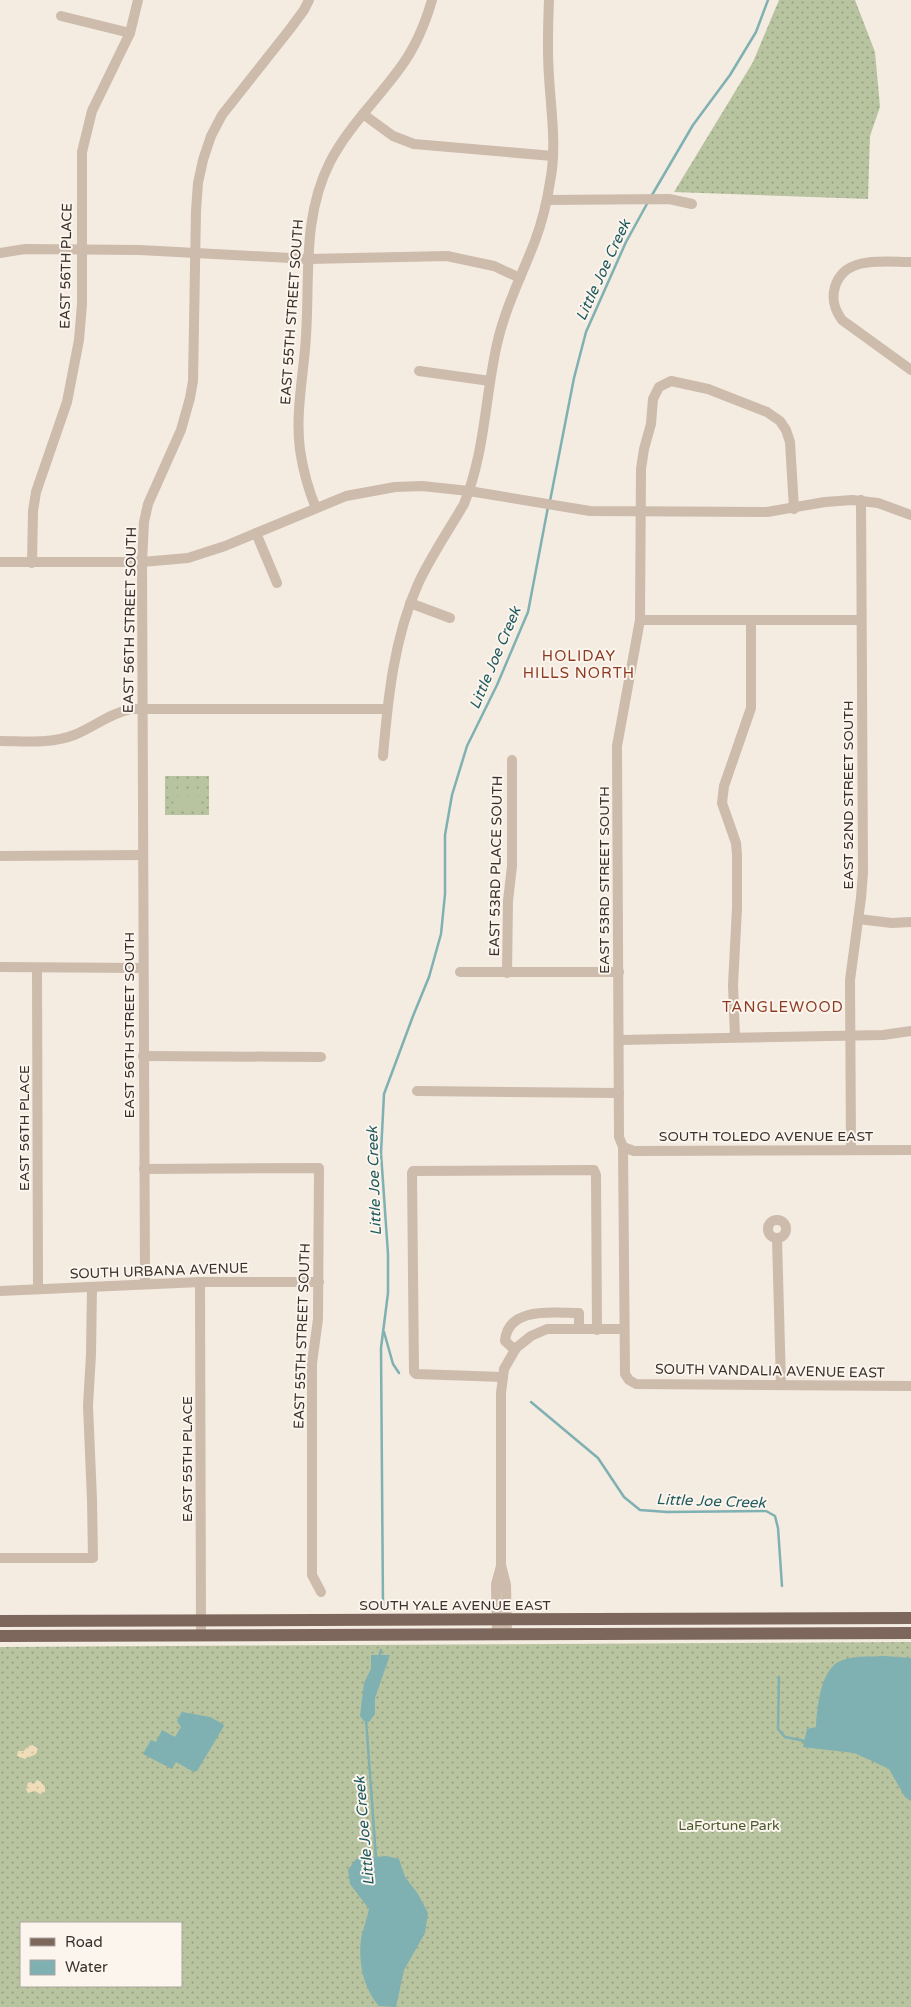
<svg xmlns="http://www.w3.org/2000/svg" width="911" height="2007" viewBox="0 0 911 2007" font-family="'Varela Round',sans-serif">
<defs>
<pattern id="grass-dots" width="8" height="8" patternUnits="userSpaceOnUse" patternTransform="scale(1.25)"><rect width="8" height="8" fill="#b8c4a0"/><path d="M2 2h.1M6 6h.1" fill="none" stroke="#97a083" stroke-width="1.8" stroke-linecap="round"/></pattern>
<pattern id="sand-dots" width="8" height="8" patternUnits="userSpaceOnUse" patternTransform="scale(1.25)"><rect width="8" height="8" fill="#efdcb8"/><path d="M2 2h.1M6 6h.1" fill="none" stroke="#cebd9e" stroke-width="1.8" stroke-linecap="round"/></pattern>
</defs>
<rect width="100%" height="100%" fill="#f4ebe1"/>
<g fill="url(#grass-dots)" fill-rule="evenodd">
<path d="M779,0h76l20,52 5,55 -10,29 -2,63 -194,-7 79,-130z"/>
<rect x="165" y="776" width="44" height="39"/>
<path d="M911,1642v365h-911v-360zM21,1923h160v63h-160z"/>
</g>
<g fill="url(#sand-dots)">
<path d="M32,1745l6,3 -2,6 -11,5 -8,-3 1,-5h6l3,-4z"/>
<path d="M37,1780l4,2 4,5v5l-5,2 -5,-3 -7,2 -2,-4 2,-6 3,-1 3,2z"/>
</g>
<g fill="#b8c4a0">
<rect x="168" y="778" width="7" height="16"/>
<rect x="178" y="778" width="7" height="16"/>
<rect x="189" y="778" width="8" height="16"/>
<path d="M199,778h7l1,16h-8z"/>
<path d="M173,797h28l1,13 -29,1z"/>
</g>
<g fill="#7fb0b2">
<path d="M371,1655h19l-15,43v16l-6,8 -5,-1 -4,-5 4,-33 7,-14z"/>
<path d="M885,1656l26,2v143l-6,-4 -16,-28 -17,-8 -18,-8 -51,-6 4,-18 9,-2c1,-19 4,-54 22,-65 14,-7 33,-5 47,-6z"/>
<path d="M182,1712l28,5 13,7 1,2 -27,45 -3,1 -18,-10 -4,7 -29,-15 8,-14 5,2 6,-12 13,7 6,-10 -4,-6z"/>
<path d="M386,1856l13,3 6,18 13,17 10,19 -3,20 -21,37 -8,37 -17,-1c-15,-17 -21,-43 -18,-67 2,-10 6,-20 8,-30l-19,-25 -2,-14 8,-11z"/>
</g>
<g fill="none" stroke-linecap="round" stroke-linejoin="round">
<g stroke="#7fb0b2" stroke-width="2.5">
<path d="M652,195l41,-70 37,-50 26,-43 12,-32"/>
<path d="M550,501l24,-123 12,-46 40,-90 22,-40"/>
<path d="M384,1332l9,32 6,9"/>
<path d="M531,1402l67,56 26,39 16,13 27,2 99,-1 9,5 3,12 4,58"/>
<path d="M383,1606l-2,-258 7,-55v-39l-7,-101 3,-59 29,-78 16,-39 12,-43 4,-40v-59l7,-40 15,-49 30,-61 31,-73 20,-105"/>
<path d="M379,1658l2,-8"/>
<path d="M779,1677l-1,52 7,8 20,4"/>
<path d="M366,1719l10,139"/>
</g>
<g stroke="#cdbbac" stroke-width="10">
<path d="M61,16l69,17"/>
<path d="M363,114l30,22 21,8 139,12"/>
<path d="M547,200l122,-1 23,5"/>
<path d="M0,253l25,-4 115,1 168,9 139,-3 47,10 26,12"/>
<path d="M911,262c-26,0 -67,-7 -76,25 -4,13 0,23 7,33l69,50"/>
<path d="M419,371l71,10"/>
<path d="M316,508c-8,-19 -13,-38 -16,-58 -5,-38 4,-77 6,-114 4,-59 -4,-119 24,-174 18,-35 47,-62 70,-94 15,-20 25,-44 32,-68"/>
<path d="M794,509l-4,-67 -4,-12 -6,-9 -13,-9 -59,-23 -37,-8 -12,6 -6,12 -2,25 -7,25 -3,20 -1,151 -23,126 2,391 4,10 2,227 4,6 7,4 275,2"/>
<path d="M256,533l21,50"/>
<path d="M0,562h142l46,-4 37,-12 121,-50 49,-9 27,-1 47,5 121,20 177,1 58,-10 27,-2 26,3 33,12"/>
<path d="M32,563l1,-52 3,-19 31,-90 12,-62 3,-36v-152l10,-41 38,-78 8,-33"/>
<path d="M410,603l40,15"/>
<path d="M640,620h221"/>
<path d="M0,741c25,0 51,3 74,-6 20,-8 36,-22 57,-26h256"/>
<path d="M383,756c5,-59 11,-118 35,-172 13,-28 31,-54 46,-80 21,-51 21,-107 33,-160 8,-36 25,-69 38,-103 7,-19 12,-39 15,-59 7,-35 1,-70 -1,-106 -2,-25 -1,-51 0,-76"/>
<path d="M0,856l143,-1"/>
<path d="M858,919l34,4 19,-1"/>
<path d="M0,967l143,1"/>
<path d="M37,968l1,321"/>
<path d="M460,972h159"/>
<path d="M507,973l1,-72 4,-35v-106"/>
<path d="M735,1037l-2,-52 4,-77v-53l-1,-12 -14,-40 2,-17 27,-78v-88"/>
<path d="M619,1040l264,-5 28,-4"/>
<path d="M143,1056l178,1"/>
<path d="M417,1091l202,2"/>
<path d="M623,1147l11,4 277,-1"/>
<path d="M851,1149l-1,-169 11,-82 2,-26 -2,-372"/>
<path d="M144,1169l175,-1 -1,151 -6,44v212l9,17"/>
<circle cx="777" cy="1229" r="9"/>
<path d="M777,1239l4,145"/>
<path d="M200,1282l1,353"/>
<path d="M145,1284l-3,-722 2,-40 4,-18 33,-74 9,-32 3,-17 3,-170 2,-28 5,-23 8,-24 11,-21 68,-86 14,-19 5,-10"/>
<path d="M0,1291l200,-9h119"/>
<path d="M515,1350l-10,-9c3,-35 48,-28 74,-28v16"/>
<path d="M503,1377l-87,-3 -2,-2 -2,-199 1,-2 181,-1 2,5 1,155"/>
<path d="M0,1558h93l-1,-58 -4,-94 3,-52 1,-67"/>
<path d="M497,1634l-1,-50 5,-18"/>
<path d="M507,1634l-1,-49 -5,-20v-172l3,-24 12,-21 15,-12 16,-7h77"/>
</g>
<g stroke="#7d675c" stroke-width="12">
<path d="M0,1621l911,-3"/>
<path d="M0,1636l911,-3"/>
</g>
</g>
<g text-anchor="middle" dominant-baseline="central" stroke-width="4" stroke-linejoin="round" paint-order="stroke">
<g font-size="14" fill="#3b302b" stroke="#fbf5ee">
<text transform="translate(66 266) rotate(-89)">EAST 56TH PLACE</text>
<text transform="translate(292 312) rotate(-86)">EAST 55TH STREET SOUTH</text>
<text transform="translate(130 620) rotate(-89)">EAST 56TH STREET SOUTH</text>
<text transform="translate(848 795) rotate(-90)">EAST 52ND STREET SOUTH</text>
<text transform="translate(496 866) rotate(-89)">EAST 53RD PLACE SOUTH</text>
<text transform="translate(604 880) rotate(-90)">EAST 53RD STREET SOUTH</text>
<text transform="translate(129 1025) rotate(-90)">EAST 56TH STREET SOUTH</text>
<text transform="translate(24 1128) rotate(-90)">EAST 56TH PLACE</text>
<text x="766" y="1136">SOUTH TOLEDO AVENUE EAST</text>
<text transform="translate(159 1271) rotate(-2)">SOUTH URBANA AVENUE</text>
<text transform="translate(302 1336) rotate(-88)">EAST 55TH STREET SOUTH</text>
<text transform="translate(770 1371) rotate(1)">SOUTH VANDALIA AVENUE EAST</text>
<text transform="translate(187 1459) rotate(-90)">EAST 55TH PLACE</text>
<text x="455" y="1605">SOUTH YALE AVENUE EAST</text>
</g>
<g font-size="14" fill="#4a5a2e" stroke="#fbf5ee">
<text x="729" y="1825">LaFortune Park</text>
</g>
<g font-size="15" font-style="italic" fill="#1f5a5e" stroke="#fbf5ee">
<text transform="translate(603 270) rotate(-65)">Little Joe Creek</text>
<text transform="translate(495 658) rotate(-67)">Little Joe Creek</text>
<text transform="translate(374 1181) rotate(-92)">Little Joe Creek</text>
<text transform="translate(711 1501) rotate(2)">Little Joe Creek</text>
<text transform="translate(364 1831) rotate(-95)">Little Joe Creek</text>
</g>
<g font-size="15" letter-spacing="1" fill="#8c3b22" stroke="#fbf5ee">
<text x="579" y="656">HOLIDAY<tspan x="579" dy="17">HILLS NORTH</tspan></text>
<text x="783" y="1007">TANGLEWOOD</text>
</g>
</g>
<rect x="20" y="1922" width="162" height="65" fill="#fbf5ee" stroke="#aea6a0"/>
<rect x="30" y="1938" width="25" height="8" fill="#7d675c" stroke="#aea6a0"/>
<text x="65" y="1947" font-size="15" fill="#3b302b">Road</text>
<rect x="30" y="1960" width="25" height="15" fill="#7fb0b2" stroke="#aea6a0"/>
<text x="65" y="1972" font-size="15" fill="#3b302b">Water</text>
</svg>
